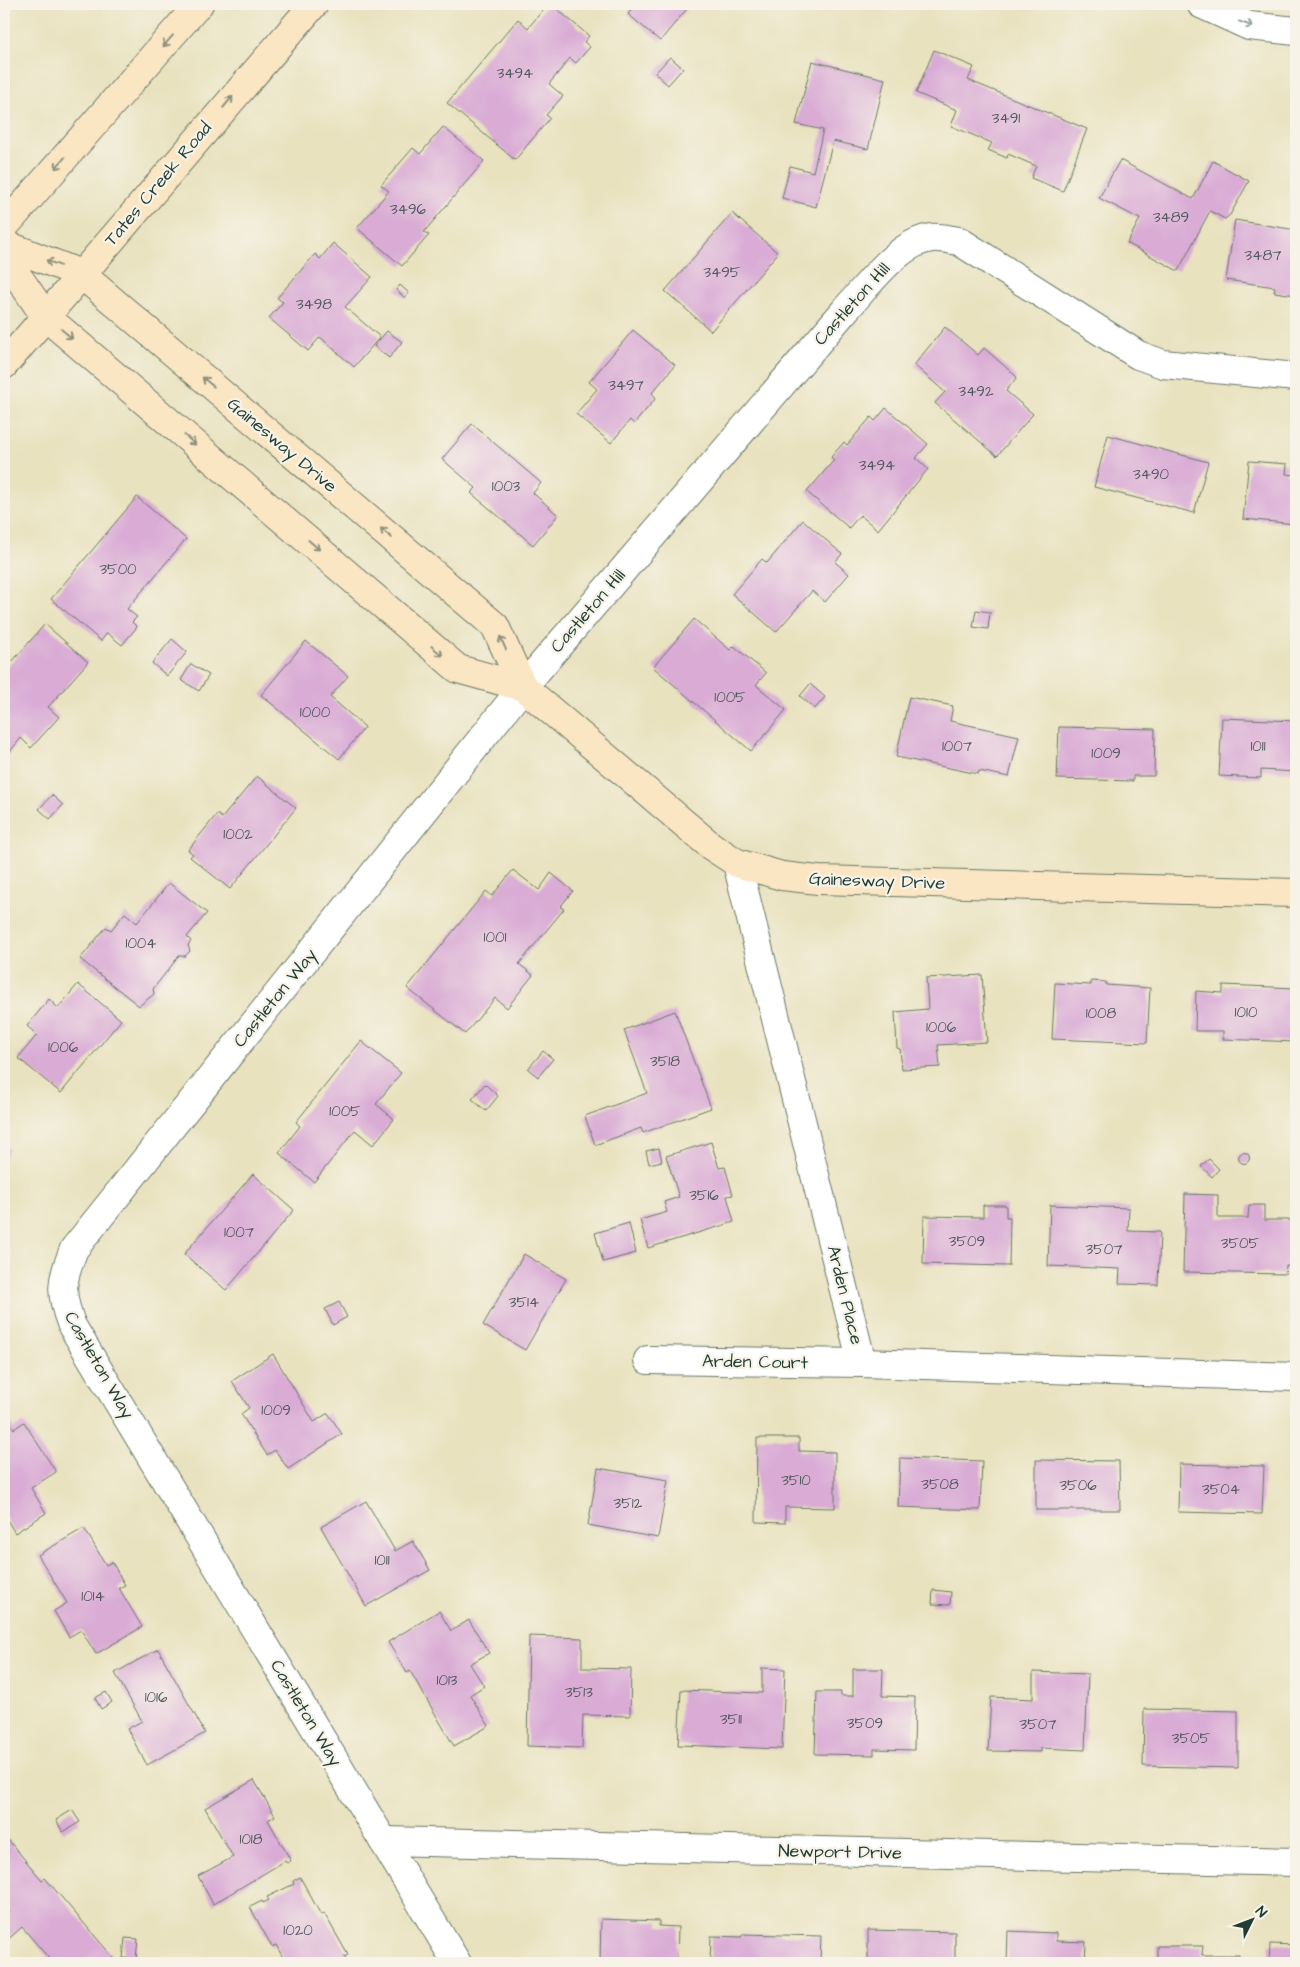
<svg xmlns="http://www.w3.org/2000/svg" width="1300" height="1967" viewBox="0 0 1300 1967" font-family="'Architects Daughter',sans-serif">
<rect width="100%" height="100%" fill="#f7f3e8"/>
<filter id="ink" filterUnits="userSpaceOnUse"><feTurbulence type="fractalNoise" baseFrequency=".02" numOctaves="2"/><feDisplacementMap in="SourceGraphic" scale="10" xChannelSelector="R" yChannelSelector="G"/><feConvolveMatrix kernelMatrix="1 2 1 2 8 2 1 2 1" color-interpolation-filters="sRGB"/></filter>
<filter id="wash" filterUnits="userSpaceOnUse"><feTurbulence type="fractalNoise" baseFrequency=".0096" numOctaves="4" result="noise"/><feDisplacementMap in="SourceGraphic" scale="20" xChannelSelector="R" yChannelSelector="G"/><feGaussianBlur stdDeviation="1.12" result="paint"/><feColorMatrix in="noise" values="0 0 0 0 0 0 0 0 0 0 0 0 0 0 0 0 0 1.4 0 .05"/><feComposite in="paint" operator="in"/></filter>
<g filter="url(#wash)">
<rect width="100%" height="100%" fill="#e9e2bf"/>
<g id="blocks">
<g fill="#d9abd5">
<path d="M548,4h3l38,32 -5,6 6,5 -14,16 -6,-5 -21,26 14,12 -17,19 4,3 -35,42 -68,-57 71,-84 10,9z"/>
<path d="M623,4h68l-31,37 -32,-27 3,-4z"/>
<path d="M934,50l40,17 -6,13 119,49 -24,62 -32,-13 5,-12 -28,-12 -1,4 -19,-8 4,-7 -41,-17 6,-16 -41,-17z"/>
<path d="M670,57l13,11 -15,17 -13,-12z"/>
<path d="M812,61l73,18 -17,70 -35,-8 -17,66 -34,-9 8,-32 23,6 10,-42 -27,-6z"/>
<path d="M443,127l41,34 -60,71 5,3 -27,31 -45,-38 32,-37 -8,-6 32,-37 7,6z"/>
<path d="M1120,160l73,39 20,-38 36,20 -19,34 -5,4 -15,-8 -32,60 -51,-28 13,-24 -41,-21z"/>
<path d="M732,213l46,40 -67,78 -46,-40z"/>
<path d="M1235,220l61,10v65l-22,-3 1,-5 -49,-7z"/>
<path d="M333,243l39,34 -27,30 35,30 -26,30 -34,-30 -12,14 -39,-33 14,-16 -6,-4 38,-44 5,5z"/>
<path d="M400,285l9,8 -4,5 -9,-8z"/>
<path d="M945,327l33,28 6,-7 33,29 -11,14 27,23 -36,42 -62,-53 10,-11 -31,-27z"/>
<path d="M633,330l42,35 -23,28 4,5 -22,26 -4,-4 -19,23 -35,-29 21,-25 -8,-7z"/>
<path d="M387,331l15,11 -13,16 -15,-12z"/>
<path d="M886,408l42,36 -12,14 12,11 -50,61 -18,-15 -11,13 -42,-36 27,-32 -3,-3 13,-15 3,3 24,-28 4,4z"/>
<path d="M472,424l69,59 -8,10 25,22 -25,30 -62,-52 5,-5 -34,-29z"/>
<path d="M1108,435l100,27 -14,51 -100,-26z"/>
<path d="M1249,461l38,3 -1,10 10,1v49l-53,-5z"/>
<path d="M137,497l49,42 -59,70 10,8 -5,5 5,5 -15,18 -15,-12 -6,8 -50,-42z"/>
<path d="M803,520l39,34 -7,8 14,12 -24,28 -13,-11 -36,41 -44,-38 30,-35 5,4z"/>
<path d="M976,610l14,2 -2,17 -15,-2z"/>
<path d="M694,619l36,31 4,-4 32,27 -10,12 30,25 -35,41 -98,-84z"/>
<path d="M45,624l43,38 -40,45 11,10 -28,31 -10,-10 -17,21v-88z"/>
<path d="M172,639l15,13 -20,24 -15,-13z"/>
<path d="M306,641l42,35 -18,21 35,30 -26,32 -78,-64z"/>
<path d="M191,664l18,11 -10,16 -18,-11z"/>
<path d="M810,684l15,13 -10,12 -15,-13z"/>
<path d="M909,697l44,9 -3,15 69,15 -10,41 -30,-6 -1,3 -82,-17z"/>
<path d="M1222,718l74,3v51l-35,-2v8l-42,-2z"/>
<path d="M1059,727l96,2 -1,47h-21v5l-76,-2z"/>
<path d="M257,776l39,32 -66,81 -40,-32 3,-3 -5,-4 29,-36 5,4z"/>
<path d="M52,795l11,10 -13,14 -11,-10z"/>
<path d="M513,870l26,20 12,-17 22,18 -13,16 4,2 -45,55 14,11 -26,33 -12,-10 -30,36 -58,-46 79,-97 6,5z"/>
<path d="M169,883l38,30 -20,24 4,4 -3,4 2,6 -5,5h-6l-26,33 1,5 -15,12 -59,-47 26,-32 5,3 14,-17 12,10z"/>
<path d="M982,975l5,67 -49,3 2,22 -38,2 -2,-20 -3,-1 -2,-36 33,-3 -2,-31z"/>
<path d="M1091,981l15,1v3l44,3 -3,55 -95,-4 3,-56 36,2z"/>
<path d="M78,984l43,36 -60,73 -43,-35 19,-23 -10,-9 22,-27 9,9z"/>
<path d="M1223,985l73,3v54l-73,-3v-8h-28l1,-40 27,2z"/>
<path d="M675,1011l36,97 -68,25 -2,-5 -46,17 -10,-29 62,-23 -23,-63z"/>
<path d="M361,1041l40,32 -25,31 18,15 -21,26 -18,-15 -41,52 -35,-29 21,-27 -4,-4z"/>
<path d="M543,1051l10,8 -15,18 -10,-8z"/>
<path d="M485,1084l13,12 -12,15 -14,-12z"/>
<path d="M711,1142l8,26 6,-1 8,28 -6,1 7,26 -86,26 -8,-28 27,-8 -3,-10 15,-5 -13,-41z"/>
<path d="M4,1146l5,3 -5,11z"/>
<path d="M659,1148l3,13 -13,3 -3,-13z"/>
<circle cx="1244" cy="1158" r="5.5"/>
<path d="M1209,1159l10,10 -7,8 -11,-11z"/>
<path d="M253,1174l41,36 -68,80 -42,-36z"/>
<path d="M1185,1194l33,1v23h30l1,-13h15v15h32v47l-10,-1 -1,8 -102,-2z"/>
<path d="M983,1205h23v12h4l-1,49 -86,-2 1,-48 59,1z"/>
<path d="M1050,1205l79,3 -1,23 32,1 -2,53 -39,-1 1,-15 -72,-3z"/>
<path d="M629,1223l7,30 -33,9 -8,-29z"/>
<path d="M524,1254l42,25 -41,71 -42,-25z"/>
<path d="M339,1302l8,15 -14,8 -8,-16z"/>
<path d="M273,1354l41,68 14,-9 14,21 -54,35 -13,-19 -8,5 -26,-41 8,-6 -17,-27z"/>
<path d="M4,1412l10,17 10,-7 32,50 -25,16 15,25 -31,20 -11,-18z"/>
<path d="M757,1438h42v13l36,1v56l-50,-1v16l-29,-1z"/>
<path d="M900,1458l82,3 -2,49 -82,-3z"/>
<path d="M1036,1460l83,1 1,49h-84z"/>
<path d="M1179,1464l85,2 -2,48 -84,-2z"/>
<path d="M598,1468l70,12 -10,58 -70,-13z"/>
<path d="M366,1501l29,50 18,-10 17,29 -64,36 -45,-79z"/>
<path d="M84,1528l22,37 6,-3 13,23 -6,3 23,39 -46,27 -15,-24 -12,7 -15,-26 13,-8 -29,-48z"/>
<path d="M933,1590l18,2 -1,13 -18,-1z"/>
<path d="M439,1611l12,20 18,-11 20,33 -19,11 14,22 -14,9 19,31 -35,20 -44,-75 -3,2 -19,-31z"/>
<path d="M529,1636l53,2v30l49,1 -1,47 -47,-1 -1,33 -55,-2z"/>
<path d="M158,1649l47,84 -58,32 -20,-36 15,-8 -27,-48z"/>
<path d="M762,1668l23,1 -3,80 -104,-4 3,-55 81,3z"/>
<path d="M853,1669h30l-1,27 33,1 -1,53 -40,-1v6l-59,-1 2,-62h24v4h12z"/>
<path d="M1033,1672l55,2 -3,76 -44,-2v4l-53,-1 3,-54 42,2z"/>
<path d="M106,1692l6,10 -11,7 -6,-11z"/>
<path d="M1144,1709l94,2v57l-95,-2z"/>
<path d="M1295,1734h1v31h-2z"/>
<path d="M254,1780l21,36 -7,4 23,41 -4,2 -2,-2 -72,43 -15,-28 35,-19 -28,-49z"/>
<path d="M72,1810l8,12 -17,10 -7,-12z"/>
<path d="M4,1835l38,45 3,-2 73,85h-65l-31,-36 -18,16v-27l5,-4 -5,-6z"/>
<path d="M300,1877l21,38 3,-2 24,42 -4,2 4,6h-62l-10,-18 -4,2 -22,-40 12,-6 1,2 6,-3 -2,-3 27,-13 -1,-3z"/>
<path d="M601,1919l58,2v5l19,1 -1,36h-77z"/>
<path d="M868,1930l87,2v31h-87z"/>
<path d="M1008,1931l48,2v8l30,1 -1,21h-78z"/>
<path d="M742,1934l79,2 -1,27h-110l1,-27 31,1z"/>
<path d="M125,1938l13,1 -2,20 -13,-1z"/>
<path d="M1270,1944l26,1v18h-27z"/>
<path d="M1157,1946h46l-1,9h37v8h-82z"/>
</g>
</g>
</g>
<g filter="url(#ink)">
<use href="#blocks" fill-opacity="0" stroke="#667765" stroke-width="1"/>
<g fill="none" stroke-linecap="round" stroke-linejoin="round">
<defs>
<g id="street">
<path d="M1201,4l48,22 47,5"/>
<path d="M737,863l125,500"/>
<path d="M648,1360l214,3 434,14"/>
<path d="M383,1841l913,21"/>
<path d="M457,1963l-385,-637c-13,-34 -11,-44 2,-77l449,-562 324,-379c21,-23 53,-67 85,-70 8,-1 18,2 27,3l179,114 25,9 133,13"/>
</g>
<g id="secondary">
<path d="M4,227l195,-223"/>
<path d="M4,244l77,30 414,352 28,61"/>
<path d="M4,256l41,60 413,353 65,18 188,159 26,17 45,13 36,4 478,13"/>
<path d="M4,365l310,-361"/>
</g>
</defs>
<use href="#street" stroke="#667765" stroke-width="30"/>
<use href="#secondary" stroke="#667765" stroke-width="30"/>
<use href="#street" stroke="#fff" stroke-width="28"/>
<use href="#secondary" stroke="#fbe6c4" stroke-width="28"/>
</g>
<defs><path id="oneway-shaft" d="M-6 0H5M1.5-3L5.5 0L1.5 3" fill="none" stroke-width="1.6" stroke-linecap="round" stroke-linejoin="round" transform="scale(1.25)"/></defs>
<use stroke="#8f9e9a" href="#oneway-shaft" transform="translate(1246 24) rotate(20)"/>
<g stroke="#8d927c">
<use href="#oneway-shaft" transform="translate(168 41) rotate(131)"/>
<use href="#oneway-shaft" transform="translate(228 102) rotate(-50)"/>
<use href="#oneway-shaft" transform="translate(60 163) rotate(131)"/>
<use href="#oneway-shaft" transform="translate(53 263) rotate(-159)"/>
<use href="#oneway-shaft" transform="translate(67 334) rotate(40)"/>
<use href="#oneway-shaft" transform="translate(208 382) rotate(-140)"/>
<use href="#oneway-shaft" transform="translate(190 440) rotate(41)"/>
<use href="#oneway-shaft" transform="translate(386 533) rotate(-140)"/>
<use href="#oneway-shaft" transform="translate(314 545) rotate(41)"/>
<use href="#oneway-shaft" transform="translate(503 643) rotate(-114)"/>
<use href="#oneway-shaft" transform="translate(437 651) rotate(41)"/>
</g>
</g>
<g text-anchor="middle" dominant-baseline="central" stroke-width="4.5" stroke-linejoin="round" paint-order="stroke">
<g font-size="15" fill="#4e585c">
<text x="515" y="73">3494</text>
<text x="1006" y="118">3491</text>
<text x="408" y="209">3496</text>
<text x="1171" y="217">3489</text>
<text x="1263" y="255">3487</text>
<text x="722" y="272">3495</text>
<text x="314" y="304">3498</text>
<text x="626" y="385">3497</text>
<text x="976" y="391">3492</text>
<text x="877" y="465">3494</text>
<text x="1151" y="474">3490</text>
<text x="506" y="486">1003</text>
<text x="118" y="569">3500</text>
<text x="730" y="697">1005</text>
<text x="315" y="712">1000</text>
<text x="957" y="746">1007</text>
<text x="1258" y="746">1011</text>
<text x="1106" y="753">1009</text>
<text x="238" y="834">1002</text>
<text x="495" y="937">1001</text>
<text x="141" y="943">1004</text>
<text x="1246" y="1012">1010</text>
<text x="1101" y="1013">1008</text>
<text x="941" y="1027">1006</text>
<text x="63" y="1047">1006</text>
<text x="665" y="1061">3518</text>
<text x="345" y="1111">1005</text>
<text x="704" y="1195">3516</text>
<text x="239" y="1232">1007</text>
<text x="967" y="1241">3509</text>
<text x="1240" y="1243">3505</text>
<text x="1104" y="1249">3507</text>
<text x="524" y="1302">3514</text>
<text x="276" y="1410">1009</text>
<text x="796" y="1480">3510</text>
<text x="940" y="1484">3508</text>
<text x="1078" y="1485">3506</text>
<text x="1221" y="1489">3504</text>
<text x="628" y="1503">3512</text>
<text x="382" y="1560">1011</text>
<text x="93" y="1596">1014</text>
<text x="447" y="1680">1013</text>
<text x="579" y="1692">3513</text>
<text x="156" y="1697">1016</text>
<text x="731" y="1719">3511</text>
<text x="865" y="1723">3509</text>
<text x="1038" y="1724">3507</text>
<text x="1191" y="1738">3505</text>
<text x="251" y="1839">1018</text>
<text x="298" y="1930">1020</text>
</g>
<g font-size="18" fill="#1f3d34" stroke="#f7f3e8">
<text transform="translate(158 184) rotate(-50)">Tates Creek Road</text>
<text transform="translate(852 304) rotate(-48)">Castleton Hill</text>
<text transform="translate(282 445) rotate(40)">Gainesway Drive</text>
<text transform="translate(588 611) rotate(-49)">Castleton Hill</text>
<text transform="translate(877 881) rotate(2)">Gainesway Drive</text>
<text transform="translate(275 998) rotate(-51)">Castleton Way</text>
<text transform="translate(845 1295) rotate(76)">Arden Place</text>
<text transform="translate(755 1362) rotate(1)">Arden Court</text>
<text transform="translate(99 1365) rotate(60)">Castleton Way</text>
<text transform="translate(306 1713) rotate(59)">Castleton Way</text>
<text transform="translate(840 1852) rotate(1)">Newport Drive</text>
</g>
</g>
<rect width="1300" height="1967" fill="none" stroke="#f7f3e8" stroke-width="20"/>
<g transform="translate(1252 1920) rotate(48)" stroke="#f7f3e8" stroke-width="4" paint-order="stroke">
<path d="M0-4L9 19L0 12L-9 19Z" fill="#1f3d34"/>
<text y="-8" font-size="14" font-weight="bold" text-anchor="middle" fill="#1f3d34">N</text>
</g>
</svg>
